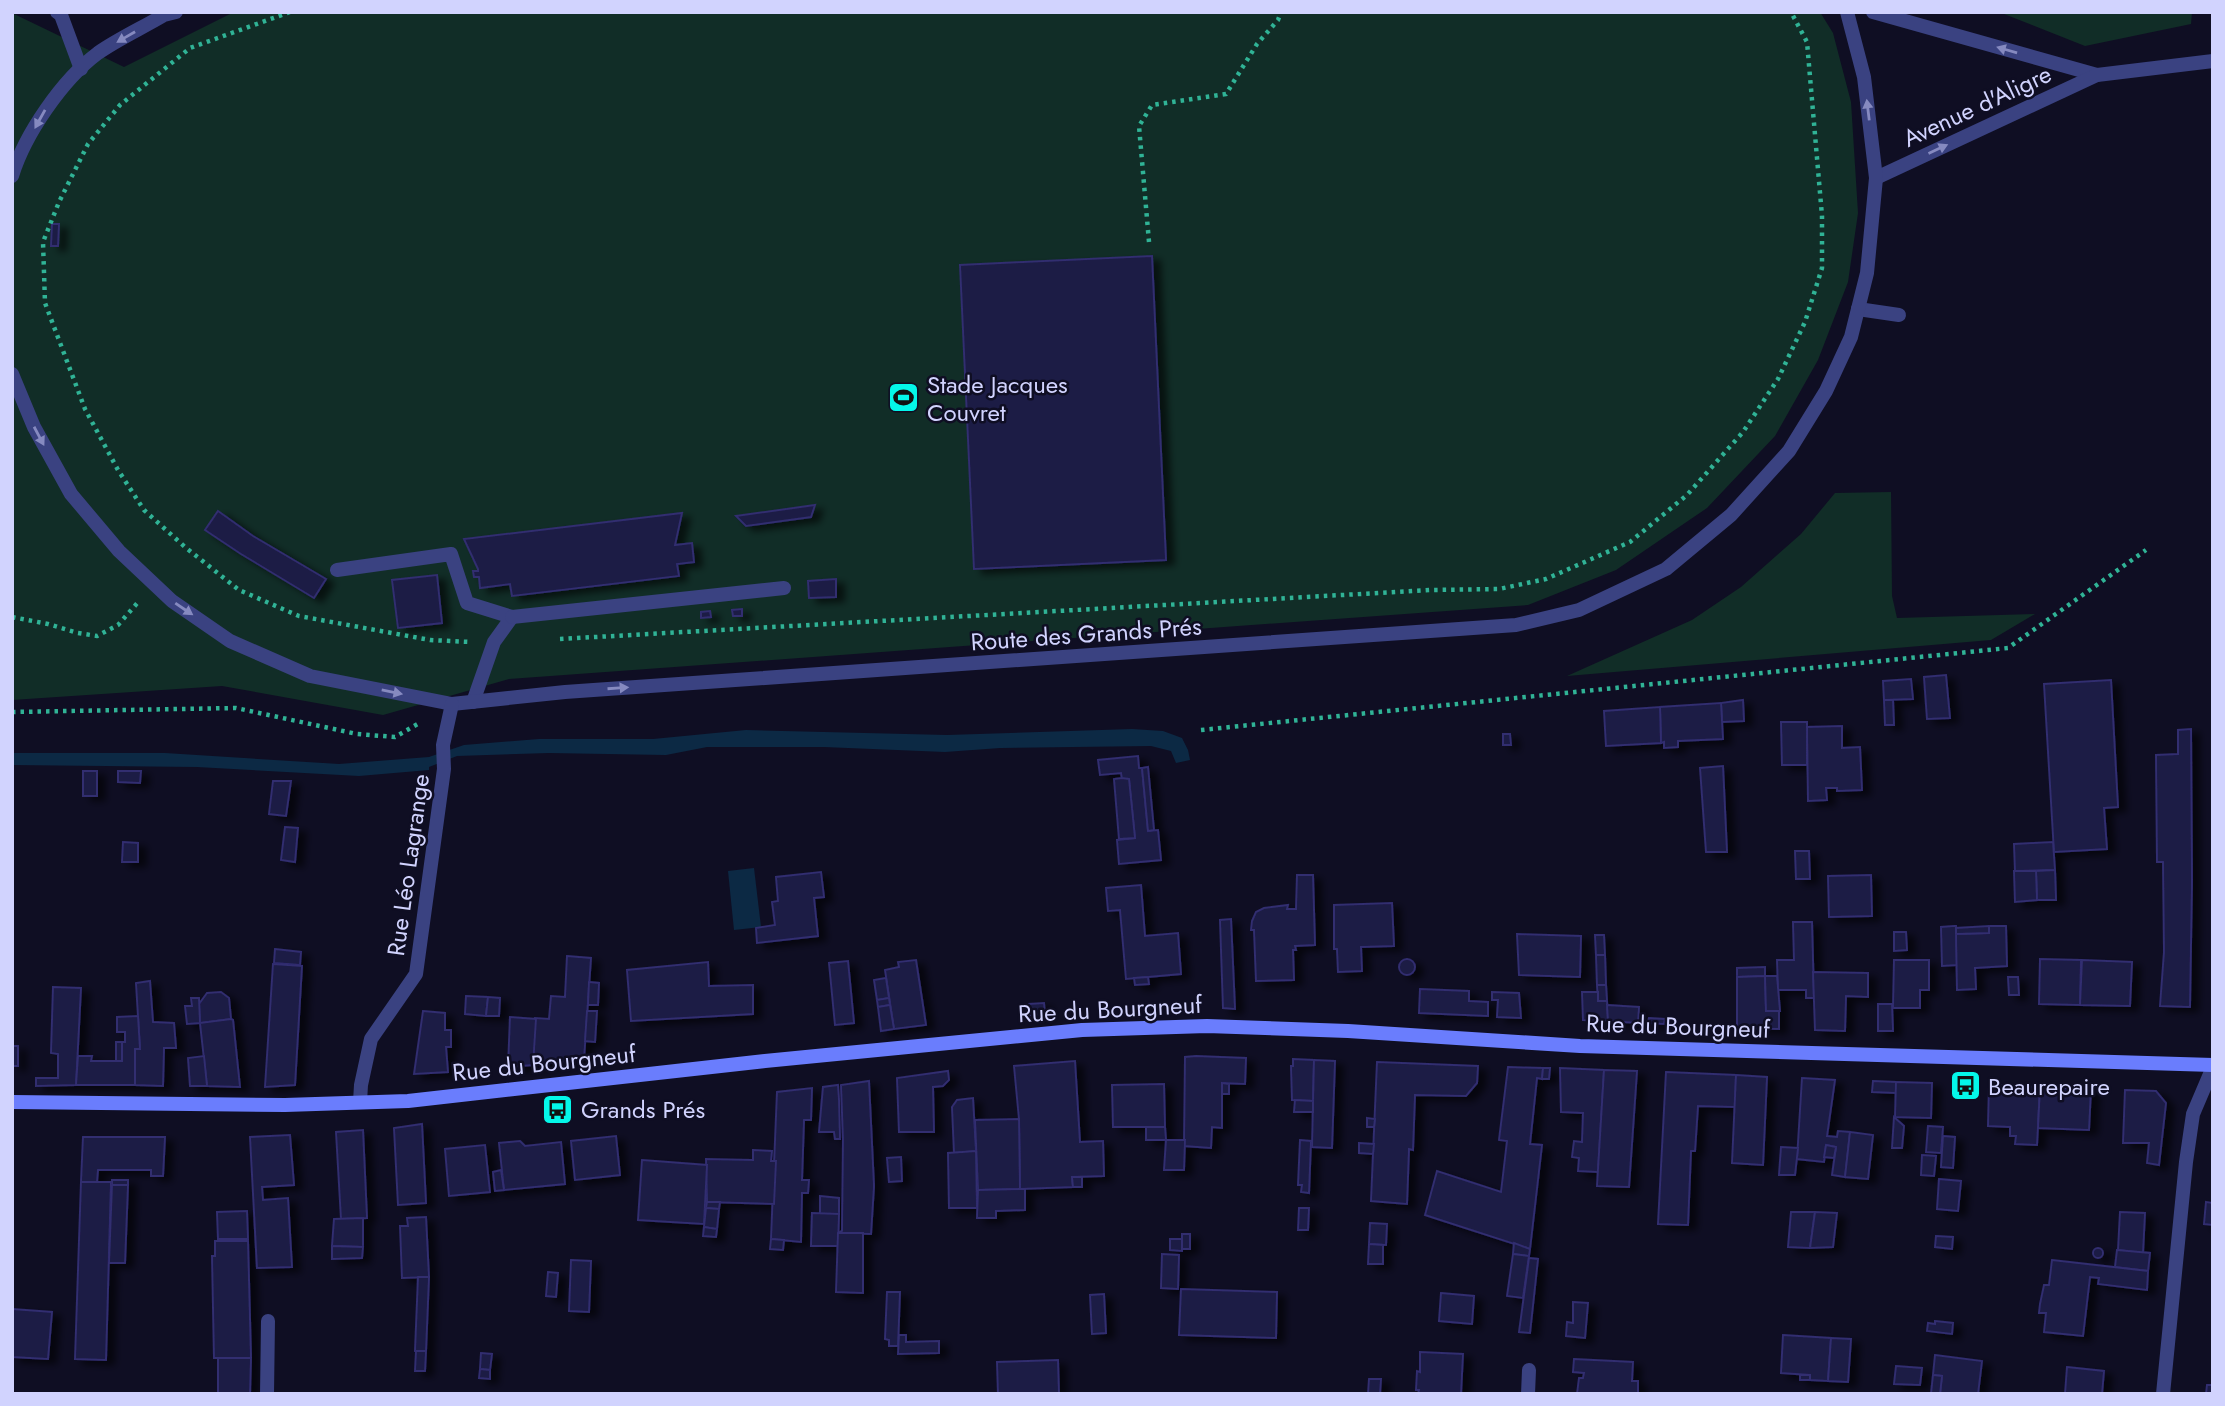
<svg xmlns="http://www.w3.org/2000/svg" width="2225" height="1406" viewBox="0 0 2225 1406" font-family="Jost,sans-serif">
<defs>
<filter id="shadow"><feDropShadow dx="8" dy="4.5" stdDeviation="3.5" flood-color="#0009"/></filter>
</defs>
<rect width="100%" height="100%" fill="#0f0e23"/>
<g fill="#112d27">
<path d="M234,12h1586l13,21 18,69 7,111 -10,69 -30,78 -43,76 -68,72 -91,62 -88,35 -1019,74 -126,36 -161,-29 -210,14v-687l112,54z"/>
<path d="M1999,12h193l-1,12 -106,22z"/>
<path d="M1891,492l1,104 5,22 138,-4 -44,26 -424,36 125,-56 49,-33 60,-53 34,-41z"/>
</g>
<g fill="#0c2944">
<path d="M1132,729l31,2 19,7 6,12 2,10 -14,3 -5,-12 -20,-5 -151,2 -55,4 -121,-5h-117l-41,8 -117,-2 -92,3 -28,11v3l-70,6 -162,-9 -185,-2v-12h153l174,11 90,-7 35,-12 75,-6h114l93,-9 201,5z"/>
<path d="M754,868l7,59 -27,3 -6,-59z"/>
</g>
<g fill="#1c1b44" stroke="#302d6f" stroke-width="2" filter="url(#shadow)">
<path d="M52,224h7l-1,22h-7z"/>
<path d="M1152,256l14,304 -192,9 -14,-304z"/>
<path d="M815,505l-4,12 -65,9 -10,-10z"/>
<path d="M218,511l35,25 73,43 -12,19 -73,-44 -36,-24z"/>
<path d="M682,513l-7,32 17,-2 2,19 -17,2 2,12 -167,20 -2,-12 -30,4 -1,-11h-5l-1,-6h5v-2l-14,-30z"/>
<path d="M437,575l5,48 -44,5 -6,-48z"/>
<path d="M836,579v18l-27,1 -1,-17z"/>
<path d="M742,609v7h-9l-1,-6z"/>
<path d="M710,611l1,6 -10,1v-6z"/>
<path d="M1946,675l4,43 -23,1 -3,-42z"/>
<path d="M1911,679l2,20 -29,1 -1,-19z"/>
<path d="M2111,680l7,127 -14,1 3,41 -53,3 -10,-168z"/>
<path d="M1743,700l1,21 -22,1 -1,-19z"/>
<path d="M1884,700h9l1,25h-9z"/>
<path d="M1721,703l2,36 -45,2v6l-14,1v-6l-3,1 -1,-36z"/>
<path d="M1660,707l1,36 -55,3 -2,-35z"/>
<path d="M1781,722h26v43h-25z"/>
<path d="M1842,726v22l18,-1 2,43 -25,1v-3h-11l1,12 -19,1 -1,-74z"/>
<path d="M2191,729l1,152 -2,126 -30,-1 4,-54 -1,-90h-6l-1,-107 22,-1v-24z"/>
<path d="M1503,734h7l1,11h-8z"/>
<path d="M1138,756l1,12h3l6,63 10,-1 3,30 -42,4 -2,-24 18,-2 -6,-59h-7l-1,-6 -21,2 -2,-15z"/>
<path d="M1723,766l4,86h-21l-6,-84z"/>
<path d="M1148,767l6,63 -6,1 -6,-63z"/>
<rect x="83" y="771" width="14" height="25"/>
<path d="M118,771h23l-1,12 -22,-1z"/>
<path d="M1122,778l7,1 6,59 -16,1 -5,-60z"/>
<path d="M273,781h18l-5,35 -17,-2z"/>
<path d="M285,827l13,1 -3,34 -14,-2z"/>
<path d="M123,842l15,1v19h-16z"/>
<path d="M2053,842l2,28 -40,1 -1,-27z"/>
<path d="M1795,851h14l1,28h-14z"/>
<path d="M2055,870l1,30h-19l-1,-29z"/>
<path d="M2014,871h22l1,29 -22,2z"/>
<path d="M821,872l3,25 -10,1 4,38 -61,7 -1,-15 19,-3 -3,-23 6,-1 -2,-24z"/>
<path d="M1297,875h16l2,70 -20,1 1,4h-3l1,30 -38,1 -2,-51h-3l1,-9 4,-9 8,-4 24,-3 -1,4h9z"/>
<path d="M1871,875l1,41 -43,1 -1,-41z"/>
<path d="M1141,885l4,51 33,-3 3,41 -55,5 -6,-69 -12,1 -2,-23z"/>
<path d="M1392,903l2,43 -33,1 1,24 -24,1 -1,-23h-3v-44z"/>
<path d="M1231,919l4,90 -12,-1 -3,-88z"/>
<path d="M1793,922h19l2,76h-8v-8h-28l-1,-30h17z"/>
<path d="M1954,926h2l1,39 -15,1 -1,-39z"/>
<path d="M1989,926h17l1,40 -32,2 1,21 -19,1 -1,-56 33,-1z"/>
<path d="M1989,926v7l-33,1v-6z"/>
<path d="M1894,932h12l1,18 -13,1z"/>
<path d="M1517,934l64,2 -1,41 -61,-2z"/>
<path d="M1595,935h9l1,20h-9z"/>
<path d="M275,949l26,3 -1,13 -26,-2z"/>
<path d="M1596,955h9l1,30h-9z"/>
<path d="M567,956l24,2 -7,101 -51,6 2,-47 14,1 2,-23 14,1z"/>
<path d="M2040,959l41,1 -1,45 -41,-1z"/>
<circle cx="1407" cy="967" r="8"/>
<path d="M916,960l10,65 -32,4 -9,-59 14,-3 -1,-5z"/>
<path d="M1894,960h35v30h-9v18h-27z"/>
<path d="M2082,960l50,2 -2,44 -50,-1z"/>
<path d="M848,961l6,62 -19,2 -6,-62z"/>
<path d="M708,962l1,24 44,-1v29l-122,7 -4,-51z"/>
<path d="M273,964l29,2 -7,119 -30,2z"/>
<path d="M1765,967v9l-28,1v-9z"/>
<path d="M1813,972l55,1v24l-22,-1 -1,35 -30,-1z"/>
<path d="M1765,976l1,35h13v18l-42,-1v-51z"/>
<path d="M1765,976h12l3,35h-14z"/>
<path d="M1148,977l1,7 -14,1 -1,-7z"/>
<path d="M2008,977h10l1,18h-10z"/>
<path d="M886,978l3,20 -12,2 -3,-20z"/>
<path d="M150,981l3,41 21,1 2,25h-12l-1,38 -28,-1v-36h5l-4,-66z"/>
<path d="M589,982l10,1 -1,22h-10z"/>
<path d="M1597,985h9l1,16h-9z"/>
<path d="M53,987l28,1 -5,97 -40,1v-8h22v-24l-7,-1z"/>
<path d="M1420,989l49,2v10l19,1v14l-69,-3z"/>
<path d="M221,992l8,6 2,21 -31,4 -1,-19 8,-11z"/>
<path d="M1492,992l27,1 2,25 -24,-1 1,-17h-6z"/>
<path d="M1582,992h16v9h9l1,20 -25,-1z"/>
<path d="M466,996l22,1 -2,19 -21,-2z"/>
<path d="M488,997l12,1 -1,18h-13z"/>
<path d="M191,998h8l1,25 -13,1 -2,-18h7z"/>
<path d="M889,998l1,7 -12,2 -1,-7z"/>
<path d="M1044,1003l1,11 -15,1 -1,-11z"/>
<path d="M1878,1004h14l1,27h-15z"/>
<path d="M890,1005l4,24 -13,2 -3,-24z"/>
<path d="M1607,1005l32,2 -1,16 -30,-2z"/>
<path d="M423,1011l22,2v17h6v17h-5l2,25 -34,2z"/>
<path d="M587,1011h10l-2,31 -10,-1z"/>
<path d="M138,1016l2,33h-5v36h-59l2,-29h14l-1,5h31v-19h3v-10h-8v-15z"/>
<path d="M510,1017l26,2 -3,46 -25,2z"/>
<path d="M1649,1018l16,1 -1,5 -16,-1z"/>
<path d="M231,1019l2,1 7,67 -33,-1 -7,-63z"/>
<rect x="116" y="1042" width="6" height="19"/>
<rect x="12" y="1046" width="6" height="20"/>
<path d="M204,1056l3,30h-17l-2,-28z"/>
<path d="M1196,1056l50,2 -1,26 -23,-1v45l-10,-1 -1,21 -27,-2 1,-89z"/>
<path d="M1293,1059l21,1 -1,41 -21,-1 -1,-34h2z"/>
<path d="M1314,1060l21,1 -3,87 -20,-1z"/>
<path d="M1075,1061l5,81 23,-1 1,35 -32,1 1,10 -53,2 -1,-70 -5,-53z"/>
<path d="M1377,1062l101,4 -1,17 -11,13 -51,-1 -2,55 -4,-1 -2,55 -36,-3z"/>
<path d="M1508,1067l35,1 -1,11 -5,-1 -7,66 12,1 -12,104 -105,-34 12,-44 64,21 6,-51 -8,-1z"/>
<path d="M1543,1068h7l-1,11h-7z"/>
<path d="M1560,1068l44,2 -6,102 -20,-1 1,-13 -7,-1 2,-16 8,1 1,-29 -22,-1z"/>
<path d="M1604,1070l33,1 -8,116 -32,-1z"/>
<path d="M948,1071l1,9 -6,6 -10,1 1,45h-35l-2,-54z"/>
<path d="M1666,1072l70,3 -1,32 -37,-1 -3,45h-4l-3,74 -30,-1z"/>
<path d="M1736,1075l31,2 -4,88 -31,-2z"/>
<path d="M1802,1078l33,2 -8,56 10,1 1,-6 12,1 -5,45 -13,-2 4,-28 -10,-2 -2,17 -27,-3z"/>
<path d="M869,1081l5,105 -3,48 -33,-1 4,-2 1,-91 -2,-55z"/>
<path d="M1873,1081l23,1v11l-24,-1z"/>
<path d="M1896,1082l36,1 -1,35 -36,-1z"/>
<path d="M1222,1083l7,1v10h-7z"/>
<path d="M1164,1084l1,43h-52l-1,-42z"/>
<path d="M838,1085l1,15 1,39h-5l-1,-7h-15l4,-45z"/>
<path d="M1989,1085l51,2 -3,58 -22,-1 1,-8h-6v-9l-22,-1z"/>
<path d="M2040,1087l51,2 -2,41 -51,-2z"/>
<path d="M812,1088l-1,32h-7l-2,60h7l-1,13h-6l-1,49 -30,-3 6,-147z"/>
<path d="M2125,1090l31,1 10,12 -7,62 -12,-2 2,-20h-26z"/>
<path d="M973,1098l3,53 -22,2 -2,-46 5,-7z"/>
<path d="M1295,1100l18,1v11h-19z"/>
<path d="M1894,1117l10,9 -2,22h-10z"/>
<path d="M1367,1118l8,1 -1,8h-7z"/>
<path d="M1019,1119l1,70 -42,1 -3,-70z"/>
<path d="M422,1124l4,79 -28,2 -4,-77z"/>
<path d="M1928,1126l15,1 -2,26 -15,-1z"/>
<path d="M1146,1127h19l1,13h-20z"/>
<path d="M363,1130l4,88 -26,1 -5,-87z"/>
<path d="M1850,1132l23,3 -5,44 -23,-2z"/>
<path d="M290,1135l4,50 -32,2 1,13 25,-2 4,69 -35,1 -7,-131z"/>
<path d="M616,1136l4,39 -45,5 -4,-39z"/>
<path d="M1943,1136l12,1 -2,31 -12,-1z"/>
<path d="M83,1137h82l-2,39h-12v-6h-53l-1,12h-16z"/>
<path d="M1166,1140h19l-1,30h-20z"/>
<path d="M1300,1140l11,1 -2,52 -8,-1 1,-7h-4z"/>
<path d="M520,1141l5,5 36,-4 4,42 -61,6 -5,-47z"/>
<path d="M1359,1143l15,1 -1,10 -14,-1z"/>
<path d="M485,1145l5,47 -41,4 -4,-47z"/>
<path d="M1826,1145l10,2 -2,11 -10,-1z"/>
<path d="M1781,1147l17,1 -3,27h-16z"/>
<path d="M753,1150l19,1 -1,10h5l-2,43 -67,-2 -1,-43 47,1z"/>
<path d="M976,1151l1,57h-28l-1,-55z"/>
<path d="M1922,1155l14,1 -2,20 -13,-1z"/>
<path d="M901,1157l1,24 -13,1 -2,-24z"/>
<path d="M642,1160l65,5 -3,59 -66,-4z"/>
<path d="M501,1170l3,20 -9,1 -2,-19z"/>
<path d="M1072,1177h10v10h-9z"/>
<path d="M1939,1179l22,2 -3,30 -21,-2z"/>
<rect x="112" y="1180" width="16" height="5"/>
<path d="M81,1182h30l-5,178 -31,-1z"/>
<path d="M112,1185h16l-3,78h-16z"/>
<path d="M1020,1189h5v21l-29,1v7h-19l1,-28z"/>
<path d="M820,1196l19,2v16h-19z"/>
<path d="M707,1202h13l-1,7 -13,-1z"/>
<path d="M2206,1202l7,1v22l-9,-1z"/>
<path d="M706,1208l13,1 -2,20 -13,-2z"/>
<path d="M1299,1208h10l-1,22h-10z"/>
<path d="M247,1211l1,28h-30l-1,-27z"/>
<path d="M1791,1212h24l-5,36 -22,-1z"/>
<path d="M1815,1212l22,1 -4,34 -23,1z"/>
<path d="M2120,1212l25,1 -2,40 -25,-3z"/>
<path d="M812,1213l27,1 -1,32h-27z"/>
<path d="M426,1217l3,60 -27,1 -2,-52h8l-1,-8z"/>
<path d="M363,1218v29l-31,-1 2,-27z"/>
<path d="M1370,1223l17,1 -1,21 -17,-1z"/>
<path d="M704,1227l13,2 -1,8 -13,-1z"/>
<path d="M838,1233h25v60l-27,-1z"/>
<rect x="1182" y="1234" width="8" height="15"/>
<path d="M1936,1236l17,1 -1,12 -17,-2z"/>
<path d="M771,1239l13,1 -1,10 -13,-1z"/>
<path d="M1170,1239h12v12l-12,-1z"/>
<path d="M215,1241h33l3,117h-37l-2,-102h3z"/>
<path d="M1514,1243l16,6 -1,7 -16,-2z"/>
<path d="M1369,1244l14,1v19h-15z"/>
<path d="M332,1246l31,1 -1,11 -30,1z"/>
<circle cx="2098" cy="1253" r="5"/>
<path d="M2117,1250l33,3 -2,18 -33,-4z"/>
<path d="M1162,1254l17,1 -1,34 -17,-1z"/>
<path d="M1513,1254l16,2 -6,42 -16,-2z"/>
<path d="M1529,1258l9,1 -8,74 -11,-1z"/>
<path d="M571,1260l20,1 -2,51 -20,-1z"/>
<path d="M2052,1260l96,11 -1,19 -49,-6 1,-6 -9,-1 -7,59 -39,-4 2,-19h-7l1,-9 4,-19h5z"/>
<path d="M548,1272l10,1 -2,24 -10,-1z"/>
<path d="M418,1277h11l-3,74h-11z"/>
<path d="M1181,1289l96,3 -1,46 -97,-3z"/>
<path d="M887,1292h13l-2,54h-9v-6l-4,-1z"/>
<path d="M1441,1293l33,3 -2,28 -33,-3z"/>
<path d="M1104,1294l2,39 -14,1 -2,-39z"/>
<path d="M1573,1302l15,1 -3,35 -19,-2 1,-14 6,1z"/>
<path d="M12,1309l40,3 -4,47 -36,-2z"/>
<path d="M1935,1321l18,2 -1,11 -25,-3 1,-8 7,1z"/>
<path d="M899,1335h7v7l33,-1v12l-41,1z"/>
<path d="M1783,1335l48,3 -3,43 -18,-1v-5l-29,-2z"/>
<path d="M1831,1338l20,1 -3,43 -20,-1z"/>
<path d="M416,1351h10l-1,20h-10z"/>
<path d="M1420,1352l43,2 -2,40h-43l1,-4h-3l1,-19 3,1z"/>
<path d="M481,1353l11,1 -2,16 -10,-1z"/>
<path d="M1935,1355l47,6 -4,33h-38l2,-18 -9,-1z"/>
<path d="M218,1358h33l-1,36h-32z"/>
<path d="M1574,1359l59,3 -1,19h6v13h-61l2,-16h4l1,-5 -11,-1z"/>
<path d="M1058,1360l1,34h-61l-1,-32z"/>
<path d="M1896,1366l26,2 -2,17 -26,-1z"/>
<path d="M2067,1367l37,4 -2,23h-37z"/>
<path d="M480,1369l10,1v9l-11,-1z"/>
<rect x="1800" y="1375" width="10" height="5"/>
<path d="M1933,1375l9,1 -2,18h-9z"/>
<path d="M1369,1379h12l-1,15h-12z"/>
<path d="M2207,1385h6v9h-7z"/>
</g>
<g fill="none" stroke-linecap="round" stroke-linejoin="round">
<g stroke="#30b396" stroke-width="4.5" stroke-dasharray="3.5 5" stroke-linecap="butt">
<path d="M290,12l-100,36 -70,57 -32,39 -29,58 -16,40 2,61 40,106 33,61 26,40 41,37 54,43 60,26 131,24 41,2"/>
<path d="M1149,242l-10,-116 13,-21 74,-11 31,-50 21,-24 3,-8"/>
<path d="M12,617l36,7 30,9 19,3 21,-11 22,-25"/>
<path d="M560,639l871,-49 68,-1 47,-10 84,-37 57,-47 56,-63 35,-53 27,-57 17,-54v-52l-15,-174 -16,-30"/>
<path d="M12,712l224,-4 121,26 38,3 26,-15"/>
<path d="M1201,730l807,-82 138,-98"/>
</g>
<path stroke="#3a4281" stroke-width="14" d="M1858,309l41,6"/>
<g stroke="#3a4281" stroke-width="14">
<path d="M337,570l114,-16 16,49 45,14 -18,25 -21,60"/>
<path d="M512,617l272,-29"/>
</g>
<g stroke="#3a4281" stroke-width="14">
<path d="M57,12l4,3 20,54"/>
<path d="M1873,12l224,63"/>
<path d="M12,176c13,-42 50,-96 86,-123 20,-14 44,-25 66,-38l12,-3"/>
<path d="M1876,178l221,-103 116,-14"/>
<path d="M12,374l22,53 37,67 48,57 53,50 58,40 80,35 142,28 113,-12 951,-67 63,-15 87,-41 65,-54 58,-64 37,-60 25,-54 16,-64 9,-95 -12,-101 -17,-65"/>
<path d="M360,1102l1,-17 10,-46 45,-65 28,-205 -1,-24 9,-41"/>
<path d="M267,1394l1,-73"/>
<path d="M1528,1394l1,-24"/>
<path d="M2163,1394l23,-232 7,-48 20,-47"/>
</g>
<path stroke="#6a7dfd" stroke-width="14" d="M12,1102l273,3 123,-4 357,-40 317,-31 125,-4 141,5 232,15 633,19"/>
</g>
<defs><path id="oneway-solid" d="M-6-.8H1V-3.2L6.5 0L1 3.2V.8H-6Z" transform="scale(1.75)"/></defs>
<g fill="#868ac0">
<use href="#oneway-solid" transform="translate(126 37) rotate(150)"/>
<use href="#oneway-solid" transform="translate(2007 50) rotate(-164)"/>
<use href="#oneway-solid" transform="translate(1868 110) rotate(-97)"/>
<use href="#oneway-solid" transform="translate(40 119) rotate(119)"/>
<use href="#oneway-solid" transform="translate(1938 149) rotate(-25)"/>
<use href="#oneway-solid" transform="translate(39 436) rotate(62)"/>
<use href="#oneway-solid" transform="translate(184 609) rotate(34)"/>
<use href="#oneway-solid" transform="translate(618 688) rotate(-4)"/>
<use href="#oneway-solid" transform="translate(392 692) rotate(11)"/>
</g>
<defs>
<symbol id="stadium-square" viewBox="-11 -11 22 22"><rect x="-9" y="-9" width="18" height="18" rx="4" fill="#04f7e9" stroke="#0f0e23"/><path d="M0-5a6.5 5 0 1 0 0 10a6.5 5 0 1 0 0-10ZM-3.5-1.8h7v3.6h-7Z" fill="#111"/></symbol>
<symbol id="bus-square" viewBox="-11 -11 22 22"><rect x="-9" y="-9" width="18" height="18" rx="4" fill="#04f7e9" stroke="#0f0e23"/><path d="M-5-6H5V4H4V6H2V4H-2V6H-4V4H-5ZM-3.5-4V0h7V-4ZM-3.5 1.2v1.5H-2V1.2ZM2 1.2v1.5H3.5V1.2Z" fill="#111"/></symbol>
</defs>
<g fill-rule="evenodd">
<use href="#stadium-square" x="886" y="380" width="35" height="35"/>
<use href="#bus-square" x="1948" y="1068" width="35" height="35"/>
<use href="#bus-square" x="540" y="1092" width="35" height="35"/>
</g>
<g text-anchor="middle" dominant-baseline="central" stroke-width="5" stroke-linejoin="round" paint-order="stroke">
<g font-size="24" fill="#d1d3fe" stroke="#0f0e23">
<text transform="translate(1977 106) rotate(-25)">Avenue d'Aligre</text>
<text transform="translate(1086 634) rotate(-4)">Route des Grands Prés</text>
<text transform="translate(408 865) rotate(-82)">Rue Léo Lagrange</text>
<text transform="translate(1110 1009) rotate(-3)">Rue du Bourgneuf</text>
<text transform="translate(1678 1026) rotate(2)">Rue du Bourgneuf</text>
<text transform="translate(544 1063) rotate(-6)">Rue du Bourgneuf</text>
</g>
<g font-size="24" fill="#d1d3fe" stroke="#0f0e23" text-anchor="start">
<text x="927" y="384">Stade Jacques<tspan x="927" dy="28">Couvret</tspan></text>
<text x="1988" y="1086">Beaurepaire</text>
<text x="581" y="1109">Grands Prés</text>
</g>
</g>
<rect width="2225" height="1406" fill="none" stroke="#d1d3fe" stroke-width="28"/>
</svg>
